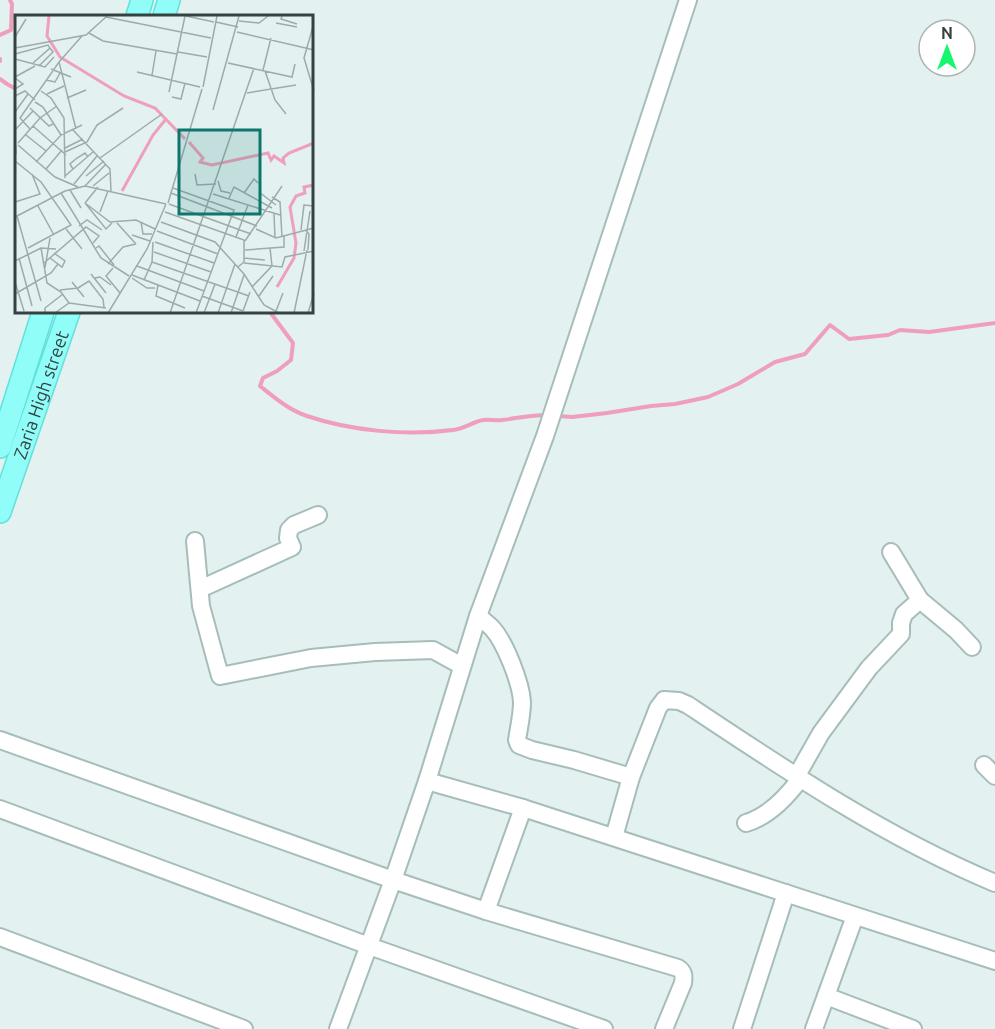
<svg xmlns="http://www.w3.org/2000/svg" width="995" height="1029" viewBox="0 0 995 1029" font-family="Ubuntu,sans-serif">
<rect width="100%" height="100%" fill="#e3f1f1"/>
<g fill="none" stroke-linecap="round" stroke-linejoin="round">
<g stroke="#ef9fbb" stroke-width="4">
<path d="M0,35l11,-5 1,-26 -2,-4"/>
<path d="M0,59v2"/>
<path d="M0,79l7,5 9,5"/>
<path d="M270,312l23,31 -2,17 -14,11 -14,7 -3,8c15,12 29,24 47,30 44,15 100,20 146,14 10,-1 20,-8 30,-10 6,-1 13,1 19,0 16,-2 29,-5 45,-5"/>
<path d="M558,416l14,1 35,-4 44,-7 24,-2 33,-7 30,-13 37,-22 30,-8 25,-29 19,14 39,-4 12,-5 29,2 66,-9"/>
</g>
<defs>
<g id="minor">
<path d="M195,541l6,65 19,70 91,-18 64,-6 58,-2 29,16"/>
<path d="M891,552l29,48"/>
<path d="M200,589l90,-41 2,-1 -4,-9 1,-8 5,-5 24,-10"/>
<path d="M478,616c5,4 10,8 14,12 13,14 29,55 30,74 0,13 -3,25 -5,38l2,5 13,5 42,10 57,17"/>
<path d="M0,740l393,140 93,31 192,57c6,4 6,8 5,15l-19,46"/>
<path d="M984,765l11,11"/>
<path d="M796,777l25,-44 48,-65 32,-34v-11l3,-9 16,-14 36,30 16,17"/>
<path d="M427,781l96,27 472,153"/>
<path d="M0,809l369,137 235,83"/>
<path d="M746,823c23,-7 40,-25 54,-44"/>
<path d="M614,837l17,-60 27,-69 6,-8 15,1 9,4c99,66 197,132 307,178"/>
<path d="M486,911l37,-103"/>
<path d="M0,937l244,92"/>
<path d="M826,996l87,33"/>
<path d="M338,1029l55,-149 34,-99 51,-165 67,-180 143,-436"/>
<path d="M742,1029l44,-136"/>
<path d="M814,1029l41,-113"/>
</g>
<g id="major">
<path d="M137,16l5,-16"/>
<path d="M164,16l5,-16"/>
<path d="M0,447l43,-135"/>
<path id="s1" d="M0,512l69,-200"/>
</g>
</defs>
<use href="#minor" stroke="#a6bdba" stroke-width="20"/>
<use href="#major" stroke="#61e1da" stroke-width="24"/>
<use href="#minor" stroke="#fff" stroke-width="16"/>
<use href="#major" stroke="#91fdf8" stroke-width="21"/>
</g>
<g text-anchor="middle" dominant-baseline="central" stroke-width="5" stroke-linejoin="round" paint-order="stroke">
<g font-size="18" fill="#344341" stroke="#fff">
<text stroke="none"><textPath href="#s1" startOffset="124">Zaria High street</textPath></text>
</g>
</g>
<g transform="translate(15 15)">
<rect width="298" height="298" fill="#e3f1f1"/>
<path fill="none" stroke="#ef9fbb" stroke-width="3" d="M34,1l-2,20 13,21 64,39 31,12 30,31M174,127l14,16 -3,4 12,3 56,-12 3,7 3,-4 10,7 -1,-5 6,-5 25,-10M107,176l31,-56 13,-16M262,272l17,-29 2,-15 -6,-36 6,-11 9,-3 -1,-6 10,-2"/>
<path fill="none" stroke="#9dabab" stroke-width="1.5" d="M171,1l28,6M267,1l-1,3 16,5M91,2l105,21M224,6l20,2 9,-7M201,7l22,5M261,8l21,4M299,8l-10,35 10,33M222,17l77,18M74,18l14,8 74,13M0,22l11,-18M0,33l71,-13 21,-19M163,37l29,5M0,39l33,-9 2,3 -17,15M0,44l30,8 9,-10M44,47l23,-26M213,48l64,14 3,-13M24,51l14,-14 -3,-4M36,54l20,8M248,55l8,-32M250,56l10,29 11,14M122,57l63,15M137,60l4,-24M0,62l20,-11M0,63l8,6 -8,5M31,65l9,2 5,-9M188,72l14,-71M26,76l10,7 13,20 1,60M154,77l16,-76M232,78l49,-8M32,79l17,-8M0,81l10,-5 10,9M157,82l9,2 4,-16M52,83l19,-8M20,87l8,5 18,28M15,93l19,18 4,-2M198,95l26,-94M0,97l13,-18M18,111l33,29M15,114l-10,-11 39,-56 17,67M0,115l18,-19M58,115l37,39 1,22M0,116l1,23M11,120l20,16M3,128l22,-25 17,-12M3,130l37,32 23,10M50,133l18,-9M50,137l22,-10 10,-17 26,-17M85,143l62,-44M0,146l26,21 30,43 -43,23M21,147l25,-27 21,-10M31,154l16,-19M58,154l-3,-5 7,-6 8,-5 3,4M180,159l2,11 19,-1M50,161l28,-24M71,161l18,-15M203,166l3,10 9,2M59,169l23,-28M70,171l21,-22M78,171l16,-13M158,173l61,22 -38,103M55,175l11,18M244,177l17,13M46,178l40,65 28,18M156,178l86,33M229,178l10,-14 4,4M198,179l67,21M257,182l8,5 2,35M214,183l5,-11 38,21M0,187l25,-8 -8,-20M70,188l25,19 26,-2 19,9M70,188l21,26 6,-6M70,188l13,-16M153,188l34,-114M154,189l82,30M23,191l16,29M85,197l8,-21M150,197l79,28v22l-6,5M259,199l1,24M2,201l24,85M0,202l50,-26 20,-5 81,18M126,207l2,12h9M146,207l54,20 29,32 20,31 15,8M102,208l19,21M64,211l8,-6 15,10M51,214l16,20M241,214l20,9 38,-10M286,215l3,-25 10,1M142,216l61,23M291,216l3,3 -1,16M117,220l18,6M221,222l12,-32M230,226l37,-55M140,227l59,21M26,233l6,35 14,9 8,11M81,233l3,-2 15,19M230,235l39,-3v-11M289,236l6,-40M139,237l57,20M4,243l13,48M35,243l12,9 3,-6 -11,-8M229,243l21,2M0,246l26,-13 15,1M137,247l97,34M29,248l42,-36 13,9 -6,7M229,248l38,4 3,-10 29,-6M93,249l15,-17 13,-3M122,251l67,25M30,253l5,-30M98,253l-7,8 14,17M76,259l15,19M117,260l68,26M80,263l5,-1 11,8M117,263l15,10h8M129,265l8,-18 1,-20M0,267l9,29M57,267l12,15M143,270l-2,11 29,12M237,272l20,-21 -2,-18M45,275l18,-2 11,-7 14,18 1,8M0,279l36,-21 7,-9M187,281l41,15M244,281l14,-20M228,296l7,-19M261,296l7,-18M30,298v-5l18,-14M40,298l14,-10 37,5M93,298l39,-64 19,-45M155,298l84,-245M189,298l11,-29M203,298l17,-49M216,298l13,-38M279,298l13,-63M293,298l6,-20"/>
<path fill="#0f766e" fill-opacity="0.15" stroke="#0f766e" stroke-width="3" d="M164,115h81v84h-81z"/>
<rect width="298" height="298" fill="none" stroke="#344341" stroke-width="3"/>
</g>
<g transform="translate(947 48)"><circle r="28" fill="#ffffff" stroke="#aeb4b3" stroke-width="1.5"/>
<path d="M0-4.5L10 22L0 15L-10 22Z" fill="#15f76d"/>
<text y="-9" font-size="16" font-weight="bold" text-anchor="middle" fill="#344341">N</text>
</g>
</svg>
